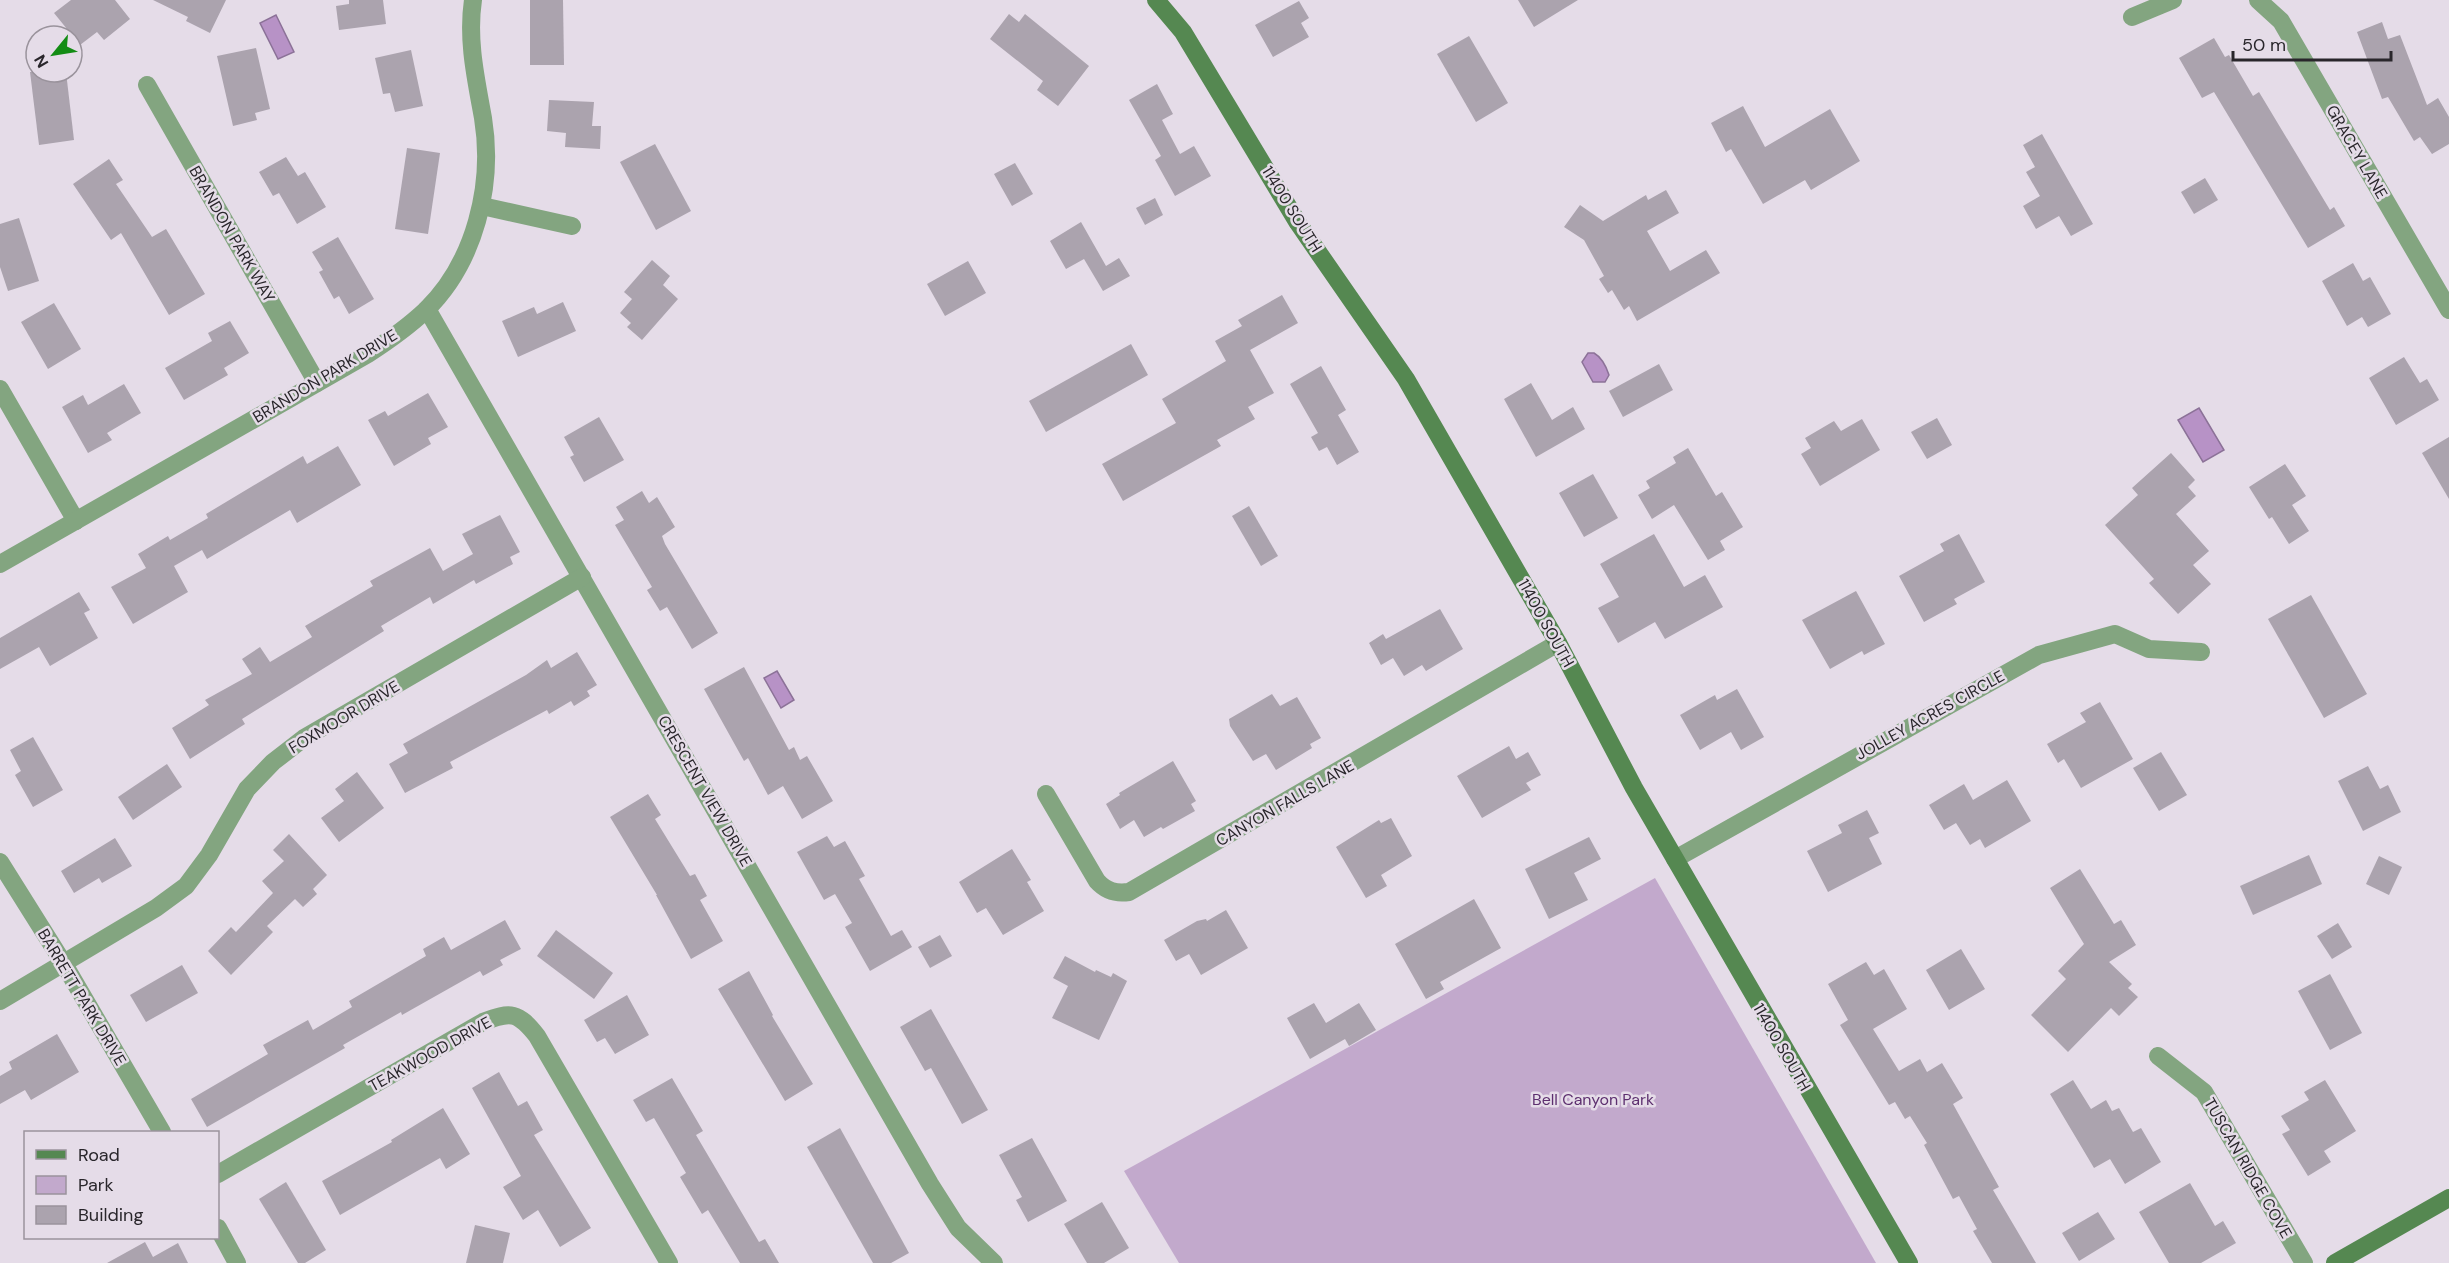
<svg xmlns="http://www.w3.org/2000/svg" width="2449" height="1263" viewBox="0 0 2449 1263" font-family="'DM Sans',sans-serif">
<rect width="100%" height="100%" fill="#e5dce8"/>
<path fill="#c2a9cc" d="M1655,878l221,385h-697l-55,-92z"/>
<g fill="#b792c6" stroke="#8c7298" stroke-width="1.5">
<path d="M276,15l18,37 -16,7 -18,-36z"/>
<path d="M1588,353h6c7,4 12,13 15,22l-4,7h-12l-11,-20z"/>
<path d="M2199,408l25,42 -21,12 -25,-42z"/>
<path d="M777,671l17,29 -13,8 -17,-30z"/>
</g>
<g fill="#aba3ae">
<path d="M71,0h44l15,19 -26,21 -7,-8 -17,13 -26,-32z"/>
<path d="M153,0h73l-16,33 -24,-12 2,-4z"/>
<path d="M349,0h34l3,24 -47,6 -3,-24 13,-2z"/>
<path d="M530,0h33l1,65h-34z"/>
<path d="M1518,0h60l-44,27z"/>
<path d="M1299,1l10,17 -8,5 8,14 -36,20 -18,-32z"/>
<path d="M1009,14l10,8 6,-8 64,52 -31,40 -21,-16 6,-9 -53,-42z"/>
<path d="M2382,22l6,17 12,-4 27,70 11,-7 11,19v27l-17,10 -12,-17 -6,4 -26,-44 -6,2 -25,-67z"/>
<path d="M1469,36l39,67 -32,19 -39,-68z"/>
<path d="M2214,38l11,19 4,-2 24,41 6,-4 71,118 4,-3 11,19 -37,22 -94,-156 -12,6 -23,-40z"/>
<path d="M256,48l14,61 -15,4 2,7 -24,6 -16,-70z"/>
<path d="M411,50l12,56 -28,6 -5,-19 -7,1 -8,-36z"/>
<path d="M30,72h36l8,68 -35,5z"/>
<path d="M1157,84l16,30 -11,6 18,34 14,-8 17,30 -36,20 -20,-36 6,-4 -32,-56z"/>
<path d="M549,100l45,2 -2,24h9l-1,23 -35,-2 1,-14 -19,-2z"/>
<path d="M1743,106l22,41 65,-38 30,52 -49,29 -6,-10 -42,24 -32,-55 -5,3 -15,-29z"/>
<path d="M2042,134l51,90 -22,12 -12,-20 -23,13 -13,-23 17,-10 -14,-24 9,-5 -12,-22z"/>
<path d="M655,144l36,67 -35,19 -36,-68z"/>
<path d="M407,148l33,5 -12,81 -33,-5z"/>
<path d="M286,157l12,19 7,-4 21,35 -29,17 -18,-31 -6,3 -14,-24z"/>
<path d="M109,159l14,21 -7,4 36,53 14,-8 39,65 -36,21 -48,-82 -10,7 -38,-56z"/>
<path d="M1015,163l18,31 -21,12 -18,-32z"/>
<path d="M2205,178l13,22 -24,14 -13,-22z"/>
<path d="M1666,190l13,23 -32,18 23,40 36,-21 14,23 -83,48 -8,-15 -5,4 -12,-20 -4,3 -9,-14 5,-3 -20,-36 -20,-13 16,-22 23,16 43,-26 2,5z"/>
<path d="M1155,198l8,17 -18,10 -9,-17z"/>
<path d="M19,218l20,63 -31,10 -8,-24v-43z"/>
<path d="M1081,222l25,44 13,-8 11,18 -27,15 -19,-32 -18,10 -16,-28z"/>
<path d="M338,237l36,62 -25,15 -10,-18 -5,3 -15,-27 4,-2 -11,-18z"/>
<path d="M652,260l18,16 -7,9 15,14 -36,41 -15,-13 4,-4 -11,-10 12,-14 -8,-7z"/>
<path d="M968,261l18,32 -41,23 -18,-32z"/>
<path d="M2353,263l10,18 7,-4 21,37 -23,13 -6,-10 -15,9 -25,-45z"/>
<path d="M1282,295l16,28 -48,27 24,43 -26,14 7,12 -38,21 4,6 -98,55 -21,-37 74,-41 -14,-24 64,-38 -11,-20 27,-15 -4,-6z"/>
<path d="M563,302l13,29 -58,26 -16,-36 32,-14 3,7z"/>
<path d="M54,303l27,46 -33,20 -27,-47z"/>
<path d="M230,321l19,32 -25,15 4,7 -44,25 -19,-32 47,-27 -4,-8z"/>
<path d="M1131,344l17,31 -102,57 -17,-31z"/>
<path d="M2404,357l16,26 7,-4 12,21 -43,25 -27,-47z"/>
<path d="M1659,364l14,26 -50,27 -14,-26z"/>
<path d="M1321,366l25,44 -8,5 21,37 -22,13 -10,-18 -8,4 -8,-14 7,-4 -28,-49z"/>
<path d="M1531,383l21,37 21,-13 12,22 -49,28 -32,-58z"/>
<path d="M124,384l17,29 -34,20 5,7 -24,13 -26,-46 21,-12 5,10z"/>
<path d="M428,393l20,34 -20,11 3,6 -37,22 -26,-46 17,-9 3,5z"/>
<path d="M599,417l25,43 -40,22 -14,-25 4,-2 -10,-18z"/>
<path d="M1937,418l15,27 -25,14 -16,-27z"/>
<path d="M1862,419l18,31 -60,36 -19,-32 10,-6 -6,-10 29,-17 7,10z"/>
<path d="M2449,437v62l-27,-46z"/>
<path d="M338,446l23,39 -64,38 -7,-13 -83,49 -5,-9 -28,16 14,26 -55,32 -22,-37 35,-19 -8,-14 30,-18 2,4 38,-22 -2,-4 97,-58 4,8z"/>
<path d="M1688,448l28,48 6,-4 21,35 -23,14 5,9 -17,10 -34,-55 -22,14 -14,-24 12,-7 -4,-7 30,-18 -3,-6z"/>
<path d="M2171,453l24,27 -7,7 8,9 -20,18 33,37 -16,14 18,19 -33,30 -29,-31 5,-4 -49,-54 33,-30 -6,-7z"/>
<path d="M2285,464l21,32 -14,9 17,26 -20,13 -17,-27 -3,2 -20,-32z"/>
<path d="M1593,474l25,44 -34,19 -25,-44z"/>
<path d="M642,491l7,12 8,-6 18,30 -13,9 3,8 53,89 -26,16 -25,-42 -7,4 -13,-21 5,-3 -37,-62 9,-5 -8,-13z"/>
<path d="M1249,506l29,50 -17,10 -29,-50z"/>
<path d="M500,515l20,37 -10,5 3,7 -37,20 -2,-4 -41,24 -3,-7 -49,29 3,5 -142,88 3,5 -55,35 -18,-31 37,-23 -4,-5 47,-26 -10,-15 18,-12 10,15 42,-25 -7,-11 68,-40 -3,-5 60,-33 13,23 30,-17 -11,-20z"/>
<path d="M1654,534l30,53 21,-12 18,32 -58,32 -10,-17 -37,21 -20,-35 21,-11 -19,-33z"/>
<path d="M1959,534l26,48 -31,17 3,5 -33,18 -25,-46 45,-25 -4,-7z"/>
<path d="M1856,591l29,53 -21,11 -2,-4 -32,18 -28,-49z"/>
<path d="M79,592l11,18 -6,3 14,25 -48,28 -11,-19 -39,22v-31z"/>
<path d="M2311,595l56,99 -43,24 -56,-99z"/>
<path d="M1440,609l23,40 -37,22 -4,-6 -18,11 -11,-18 -12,7 -12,-22 14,-9 3,5z"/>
<path d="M577,652l20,33 -10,6 3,5 -16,10 -3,-5 -22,13 -2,-4 -97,52 3,6 -48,25 -16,-29 19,-11 -5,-9 123,-69 21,-15 4,8z"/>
<path d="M744,667l45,83 5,-3 6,13 7,-4 26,45 -31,18 -19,-33 -15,9 -20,-37 -4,3 -40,-72z"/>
<path d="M1737,689l27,48 -23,13 -10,-18 -31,18 -20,-35 35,-20 2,5z"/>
<path d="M1272,694l8,12 17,-9 24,41 -11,6 2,4 -36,22 -10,-16 -13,7 -23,-35 -1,-7z"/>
<path d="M2100,702l33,57 -52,29 -17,-29 -6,4 -11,-19 39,-22 -6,-9z"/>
<path d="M33,737l30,53 -30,17 -18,-32 6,-4 -11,-21z"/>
<path d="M1509,746l7,13 12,-7 13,23 -15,8 5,7 -49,28 -25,-42z"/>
<path d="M2161,752l26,43 -28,16 -26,-43z"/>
<path d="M1173,761l23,40 -5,3 4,7 -32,18 -2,-2 -17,10 -10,-17 -14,9 -14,-25 14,-9 -1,-2z"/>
<path d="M167,764l15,23 -49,33 -15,-23z"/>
<path d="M2368,766l12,23 8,-4 13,27 -38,19 -25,-50z"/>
<path d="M357,772l27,36 -45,34 -18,-24 23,-17 -9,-12z"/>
<path d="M2007,780l24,41 -46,27 -5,-9 -10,6 -14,-22 -12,7 -15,-25 35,-21 9,16z"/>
<path d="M648,794l13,21 -6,4 35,57 5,-2 12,22 -7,4 23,41 -32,18 -35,-64h1l-47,-78z"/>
<path d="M1867,810l12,23 -10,5 13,26 -54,28 -21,-41 35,-18 -4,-8z"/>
<path d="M1391,818l21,38 -31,19 6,11 -21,12 -30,-51 43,-27 2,3z"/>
<path d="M289,834l38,41 -14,14 4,5 -14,13 -8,-8 -28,27 6,6 -42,43 -23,-24 23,-24 5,5 37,-39 -11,-12 22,-20 -11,-11z"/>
<path d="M827,836l7,11 11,-6 20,35 -6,3 32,57 11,-6 10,17 -42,24 -25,-44 7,-4 -17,-29 -11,6 -27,-48z"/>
<path d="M1589,837l12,22 -27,14 14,27 -39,19 -24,-50z"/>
<path d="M115,838l17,28 -30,17 -3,-5 -25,15 -13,-22z"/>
<path d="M1012,849l19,31 -4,2 17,29 -41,24 -17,-27 -9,5 -18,-31z"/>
<path d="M2309,855l13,29 -69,31 -13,-29z"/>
<path d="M2379,856l23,11 -13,28 -23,-11z"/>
<path d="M2080,869l34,55 7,-4 15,25 -27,17 23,22 -4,4 10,9 -19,19 -8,-8 -43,44 -37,-37 35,-36 -8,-8 26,-27 -34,-56z"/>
<path d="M1474,899l27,49 -61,34 4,7 -18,10 -31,-55z"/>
<path d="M1226,910l22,38 -47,27 -12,-21 -13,7 -12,-21 33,-19 9,-2 1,2z"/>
<path d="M505,920l16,29 -21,11 3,5 -20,11 -3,-5 -78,44 -1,-3 -58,33 2,3 -138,79 -16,-28 77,-45 -5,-9 45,-25 5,10 39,-23 -3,-6 77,-45 -3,-7 21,-12 7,13z"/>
<path d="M2338,923l14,24 -20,12 -15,-23z"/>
<path d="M556,930l57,43 -19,26 -57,-43z"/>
<path d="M940,935l12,21 -22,12 -12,-21z"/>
<path d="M1961,949l24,40 -36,21 -23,-40z"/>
<path d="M1065,956l30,16 1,-2 15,7 2,-4 14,8 -28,59 -47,-22 16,-32 -15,-8z"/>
<path d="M1866,962l8,13 10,-6 23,40 -34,20 26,42 21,-12 7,13 15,-9 21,35 -10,6 46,83 -6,3 43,73h-44l-19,-32 4,-2 -18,-33 -6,3 -29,-54 3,-2 -17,-27 -5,3 -10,-17 -6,3 -49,-80 8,-5 -20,-36z"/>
<path d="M182,965l16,28 -52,29 -16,-27z"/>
<path d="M749,971l24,44 -1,1 41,68 -28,17 -67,-112z"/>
<path d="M2330,974l32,59 -32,17 -32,-59z"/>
<path d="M627,995l22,40 -34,19 -10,-16 -8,4 -13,-22z"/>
<path d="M1314,1003l12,20 33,-20 17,27 -27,16 -4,-7 -35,20 -23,-41z"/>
<path d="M931,1009l57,101 -26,14 -31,-56 -6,3 -25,-44z"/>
<path d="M57,1034l22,38 -48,28 -6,-10 -25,14v-28l12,-7 -3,-7z"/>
<path d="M499,1072l19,34 9,-5 16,29 -9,5 57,93 -31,19 -22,-37 -15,10 -20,-33 18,-11 -49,-88z"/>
<path d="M672,1078l31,53 -7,4 63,107 6,-3 14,24h-39l-32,-53 -6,4 -22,-37 6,-4 -32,-55 -8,4 -13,-22z"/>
<path d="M2073,1080l18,29 15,-9 6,11 7,-3 14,24 8,-4 20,34 -36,22 -15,-25 -16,9 -44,-74z"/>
<path d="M2325,1080l31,51 -32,20 7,11 -23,14 -26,-42 8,-4 -9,-14 28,-16 -5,-8z"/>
<path d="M443,1108l27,46 -24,15 -6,-11 -100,57 -18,-34 70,-39 -1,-2z"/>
<path d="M840,1128l69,125 -18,10h-18l-66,-116z"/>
<path d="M1032,1138l35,63 -39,21 -12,-22 6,-3 -23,-42z"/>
<path d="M286,1182l40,68 -21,13h-7l-39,-64z"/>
<path d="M2190,1183l25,43 8,-5 13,22 -35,20h-32l-30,-51z"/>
<path d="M1102,1202l27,46 -25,15h-17l-23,-39z"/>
<path d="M2098,1212l17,27 -36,22 -17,-28z"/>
<path d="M475,1225l35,8 -7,30h-37z"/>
<path d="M145,1242l8,15 25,-14 10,20h-81z"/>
</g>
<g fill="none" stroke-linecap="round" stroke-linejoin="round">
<g stroke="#83a580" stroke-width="18">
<path d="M2258,0l23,21 168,289"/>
<path d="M2132,17l41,-17"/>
<path d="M147,85l170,298"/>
<path d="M482,206l90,20"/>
<path d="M427,309l503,875 28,44 36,35"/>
<path d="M0,389l76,132"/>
<path d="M0,564l368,-210c20,-13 40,-27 58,-44 49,-48 68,-125 57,-192 -7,-39 -16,-78 -10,-118"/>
<path d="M1046,794l51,87c9,10 19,13 32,11l429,-249"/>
<path d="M1675,859l364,-204 76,-21 34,15 52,3"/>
<path d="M0,862l64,102 98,168"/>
<path d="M0,1001l156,-93 30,-22 23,-31 38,-66 26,-27 31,-24 278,-161"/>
<path d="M2158,1056l46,36 100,171"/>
<path d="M218,1174l265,-152c28,-11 35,-10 54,14l132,227"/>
<path d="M218,1228l19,35"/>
</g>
<g stroke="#558851" stroke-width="18">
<path d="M1156,0l27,32 115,191 108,156 152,264 76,145 275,475"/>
<path d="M2335,1263l114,-65"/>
</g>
</g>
<g text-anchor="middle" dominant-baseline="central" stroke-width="5" stroke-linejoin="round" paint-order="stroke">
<g font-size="16" fill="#29262b" stroke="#e5dce8">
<text transform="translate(2357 152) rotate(60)">GRACEY LANE</text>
<text transform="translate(1292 209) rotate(58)">11400 SOUTH</text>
<text transform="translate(232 234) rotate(60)">BRANDON PARK WAY</text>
<text transform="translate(325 376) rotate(-31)">BRANDON PARK DRIVE</text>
<text transform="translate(1546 623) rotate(61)">11400 SOUTH</text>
<text transform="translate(1930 715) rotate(-29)">JOLLEY ACRES CIRCLE</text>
<text transform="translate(344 717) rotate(-31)">FOXMOOR DRIVE</text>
<text transform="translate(705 791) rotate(60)">CRESCENT VIEW DRIVE</text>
<text transform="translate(1285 803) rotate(-30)">CANYON FALLS LANE</text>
<text transform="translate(82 997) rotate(59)">BARRETT PARK DRIVE</text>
<text transform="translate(1782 1047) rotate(60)">11400 SOUTH</text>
<text transform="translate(430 1054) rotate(-29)">TEAKWOOD DRIVE</text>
<text transform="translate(2248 1168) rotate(60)">TUSCAN RIDGE COVE</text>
</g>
<g font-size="16" fill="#5d2f6f" stroke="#e5dce8">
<text x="1593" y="1099">Bell Canyon Park</text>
</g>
</g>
<rect x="24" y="1131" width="195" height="108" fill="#e5dce8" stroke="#9a939c" stroke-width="1.5"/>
<rect x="36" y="1150" width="30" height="9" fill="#558851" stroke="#9a939c" stroke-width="1.5"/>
<text x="78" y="1161" font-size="18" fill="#29262b">Road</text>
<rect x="36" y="1176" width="30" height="18" fill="#c2a9cc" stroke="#9a939c" stroke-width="1.5"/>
<text x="78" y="1191" font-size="18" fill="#29262b">Park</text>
<rect x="36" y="1206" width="30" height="18" fill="#aba3ae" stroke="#9a939c" stroke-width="1.5"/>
<text x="78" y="1221" font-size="18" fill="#29262b">Building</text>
<g transform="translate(54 54) rotate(240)"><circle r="28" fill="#e5dce8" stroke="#9a939c" stroke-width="1.5"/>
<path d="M0-4.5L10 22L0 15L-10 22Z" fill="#138c14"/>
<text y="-9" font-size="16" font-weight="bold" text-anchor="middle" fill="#29262b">N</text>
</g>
<path d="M2233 51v9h158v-9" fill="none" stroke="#29262b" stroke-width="3"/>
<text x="2242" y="51" font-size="18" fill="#29262b" stroke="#e5dce8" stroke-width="4.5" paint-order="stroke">50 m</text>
</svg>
